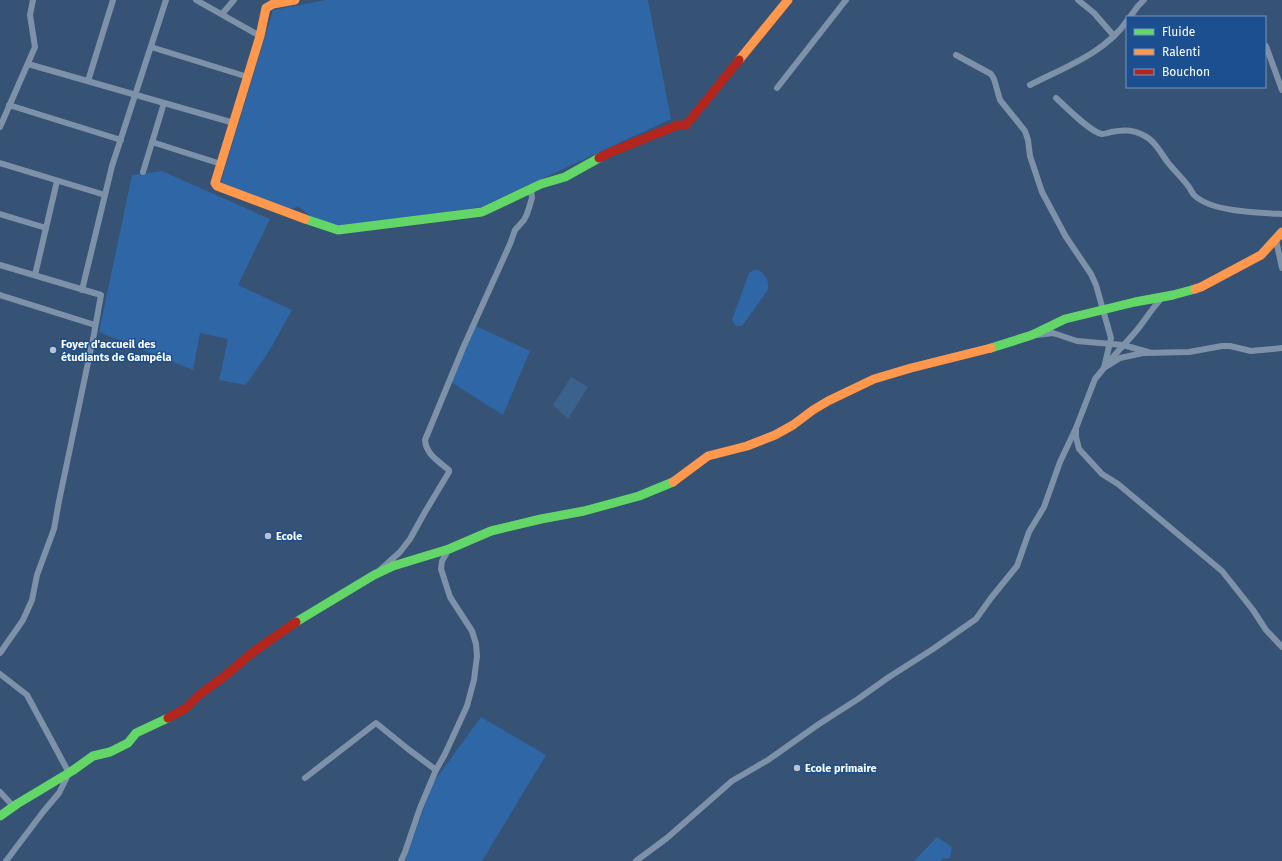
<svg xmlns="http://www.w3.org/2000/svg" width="1282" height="861" viewBox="0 0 1282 861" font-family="'Fira Sans',sans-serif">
<rect width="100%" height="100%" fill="#365274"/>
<g fill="#2f66a5">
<path d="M326,0h322l23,119 -190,88 -145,20 -24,-9 -14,-12 -7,4 -71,-26 53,-174z"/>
<path d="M162,171l108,48 -32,66 54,25 -21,38 -25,37 -27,-5 9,-41 -28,-6 -7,37 -94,-38 33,-157z"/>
<path d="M754,270h5c7,6 10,10 9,20l-26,36h-6l-4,-6 17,-47z"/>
<path d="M476,326l54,25 -27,64 -52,-33z"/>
<path d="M481,717l65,38 -64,106h-77l28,-78z"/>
<path d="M937,837l15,10 -2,11h-7l-3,3h-26z"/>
</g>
<path fill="#3b618d" d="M571,377l17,10 -20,32 -15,-14z"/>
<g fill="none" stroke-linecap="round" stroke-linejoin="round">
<g stroke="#7d92a8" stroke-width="6">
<path d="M196,0l64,36"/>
<path d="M1078,0l16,13 20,23"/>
<path d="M222,14l12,-14"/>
<path d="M1130,17l8,-11 6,-6"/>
<path d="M1266,46l16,44"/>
<path d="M151,47l97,30"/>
<path d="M956,55l35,19 3,5 6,21 25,31 3,9 2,16 12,36 24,45 25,37 5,11 15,53 -7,30c10,-13 22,-25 33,-38 9,-11 15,-22 25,-32"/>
<path d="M28,64l206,59"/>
<path d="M88,81l25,-81"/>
<path d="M1030,85c33,-17 75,-32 97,-64"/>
<path d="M777,88l69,-88"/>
<path d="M1056,98c10,9 34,34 46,36 2,0 6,-1 9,-2 11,-2 21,-3 32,3 13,6 18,19 26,29 7,8 14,15 20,23 2,3 3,6 5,8 17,17 65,18 88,19"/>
<path d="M9,105l112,35"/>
<path d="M0,127l35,-80 -5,-32 3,-15"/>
<path d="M152,142l69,22"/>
<path d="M0,163l105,32"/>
<path d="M143,172l21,-69"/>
<path d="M0,214l46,14"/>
<path d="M1276,240l6,28"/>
<path d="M0,265l101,30 -7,39 -35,167 -5,28 -17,46 -5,25 -9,20 -23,33"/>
<path d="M35,275l22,-94"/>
<path d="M82,290l30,-124 54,-166"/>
<path d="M0,295l95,30"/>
<path d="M1037,335l16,-2 24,8 46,4 25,7"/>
<path d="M1282,348l-31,3 -21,-5h-8l-33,6 -46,1 -23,5 -16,10 -9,11 -19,49v9l3,12 23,25 16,10 104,87 31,39 13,20 16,17"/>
<path d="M381,569l19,-17 10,-13 15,-27 24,-40v-2c-11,-9 -23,-16 -24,-30l38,-92 47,-104 5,-14 9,-10 3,-6 5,-16 -1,-9"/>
<path d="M0,674l27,21 42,78 -10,20 -16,19 -37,49"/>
<path d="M305,778l71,-55 32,26 28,21"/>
<path d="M0,792l13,14"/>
<path d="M401,861l4,-9 15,-44 16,-38 9,-16 22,-48 7,-26 3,-24 -1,-12 -4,-13 -22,-34 -9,-28 1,-8 7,-12"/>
<path d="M636,861l31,-23 65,-57 36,-21 51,-36 39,-25 31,-22 44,-28 43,-30 15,-21 26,-32 12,-34 15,-25 16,-45 16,-34"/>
</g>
<g stroke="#63d668" stroke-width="9">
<path d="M305,219l33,11 144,-18 59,-28 24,-7 34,-19"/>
<path d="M991,348l41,-13 33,-16 70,-17 38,-7 22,-6"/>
<path d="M296,622l78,-47 19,-9 56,-17 42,-18 50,-12 43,-8 55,-15 34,-14"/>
<path d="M0,816l17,-12 55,-33 21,-15 17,-4 18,-9 8,-10 32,-15"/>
</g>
<g stroke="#ff974d" stroke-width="9">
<path d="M295,0l-22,4 -7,4 -6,28 -45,147 2,3 88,33"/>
<path d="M739,60l49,-60"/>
<path d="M1195,289l6,-2 60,-32 21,-23"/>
<path d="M673,482l35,-26 39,-10 28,-11 18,-10 20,-15 15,-9 46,-22 37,-11 80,-20"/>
</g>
<g stroke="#b3261e" stroke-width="9">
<path d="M599,158l12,-6 67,-27h8l53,-65"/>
<path d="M168,718l18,-10 13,-13 27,-20 27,-23 43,-30"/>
</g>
</g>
<g fill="#b9c2ce" stroke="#1b4f8f" stroke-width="1.5">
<circle cx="53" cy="350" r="4"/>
<circle cx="268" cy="536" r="4"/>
<circle cx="797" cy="768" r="4"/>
</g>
<g text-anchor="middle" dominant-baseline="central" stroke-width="3" stroke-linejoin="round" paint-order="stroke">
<g font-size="11" font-weight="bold" fill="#fff" stroke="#1b4f8f" text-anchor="start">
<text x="61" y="344">Foyer d'accueil des<tspan x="61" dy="13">étudiants de Gampéla</tspan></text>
<text x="276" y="536">Ecole</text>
<text x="805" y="768">Ecole primaire</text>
</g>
</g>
<rect x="1126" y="16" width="140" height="72" fill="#1b4f8f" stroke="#7695bc"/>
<rect x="1134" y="29" width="20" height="6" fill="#63d668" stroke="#7695bc"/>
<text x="1162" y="36" font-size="12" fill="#ffffff">Fluide</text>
<rect x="1134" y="49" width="20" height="6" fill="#ff974d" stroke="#7695bc"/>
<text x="1162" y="56" font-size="12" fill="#ffffff">Ralenti</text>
<rect x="1134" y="69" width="20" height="6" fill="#b3261e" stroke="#7695bc"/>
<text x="1162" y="76" font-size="12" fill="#ffffff">Bouchon</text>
</svg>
